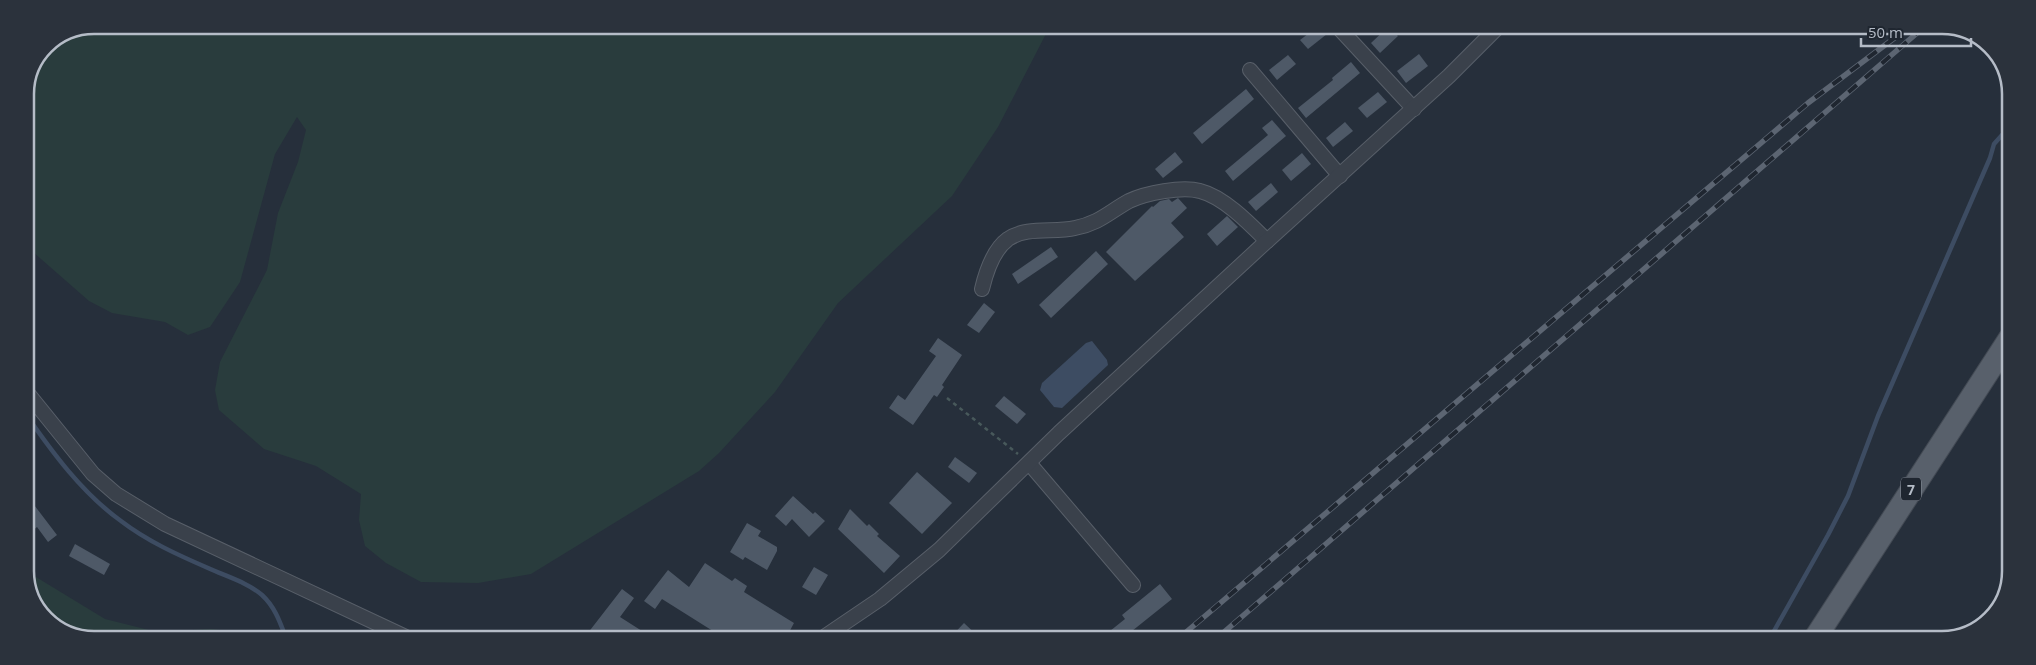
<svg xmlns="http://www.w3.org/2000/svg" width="2036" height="665" viewBox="0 0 2036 665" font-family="'Open Sans',sans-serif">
<rect width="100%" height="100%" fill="#262f3b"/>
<g fill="#293c3d">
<path d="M94,25l956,1 -52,101 -46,69 -114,107 -63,89 -56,61 -20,18 -168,103 -53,9 -57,-1 -35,-19 -21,-17 -6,-26 2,-26 -45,-28 -52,-17 -45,-39 -4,-20 5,-28 47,-92 11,-57 20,-51 8,-32 -9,-13 -22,37 -35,128 -30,45 -22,8 -23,-13 -53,-9 -23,-12 -64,-56v-152l20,-48z"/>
<path d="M25,563l11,14 69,42 52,13 54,-3 27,3 6,6h-169l-36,-25 -14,-37z"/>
</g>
<path fill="#3d4c62" d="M1092,341l15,19 1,5 -46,43 -8,-1 -14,-17 2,-7 44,-40z"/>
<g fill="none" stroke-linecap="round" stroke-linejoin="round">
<g stroke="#3d4c62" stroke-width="4.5">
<path d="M25,413c27,39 57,80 96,108 26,20 57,34 87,47 17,8 39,14 54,27 13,12 18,27 24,43"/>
<path d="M1769,640l59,-105 20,-39 30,-80 112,-258 4,-14 17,-19"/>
</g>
</g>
<g fill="#4e5967">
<path d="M1317,27h4l6,7 -19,15 -8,-9z"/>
<path d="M1388,27l10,9 -18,17 -9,-10z"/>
<path d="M1419,54l9,12 -22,17 -9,-12z"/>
<path d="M1288,55l8,9 -19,16 -8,-10z"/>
<path d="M1351,62l9,11 -54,45 -8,-10 35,-28 -1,-2z"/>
<path d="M1246,89l8,10 -52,45 -9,-11z"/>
<path d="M1378,92l9,10 -20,16 -9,-10z"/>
<path d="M1272,120l14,16 -53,45 -8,-10 43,-36 -6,-7z"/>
<path d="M1345,122l8,9 -20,16 -7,-9z"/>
<path d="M1175,152l8,10 -20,16 -8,-9z"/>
<path d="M1302,153l9,11 -20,17 -9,-11z"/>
<path d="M1271,183l7,9 -22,19 -8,-9z"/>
<path d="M1178,198l9,10 -16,15 13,14 -49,44 -29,-29 46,-46 1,1 7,-6 9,-2 3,3z"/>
<path d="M1227,216l11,11 -21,19 -10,-12z"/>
<path d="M1051,247l7,10 -40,27 -6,-10z"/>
<path d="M1096,251l12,13 -57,54 -12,-13z"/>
<path d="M984,303l11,9 -16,21 -12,-8z"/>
<path d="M938,338l24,17 -20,30 2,2 -7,10 -3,-2 -21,30 -24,-17 9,-13 7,5 31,-44 -7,-5z"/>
<path d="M1004,396l22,18 -9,10 -22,-18z"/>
<path d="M955,457l22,16 -8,10 -21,-16z"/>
<path d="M917,472l35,31 -30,31 -33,-31z"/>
<path d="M25,493l32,42 -9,7 -11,-15 -5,4 -7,-9z"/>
<path d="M793,496l20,18 2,-2 10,9 -16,16 -17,-18 -6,7 -11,-10z"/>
<path d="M850,509l17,17 2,-2 10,10 -2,2 23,20 -16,17 -46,-44z"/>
<path d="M747,523l14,8 -3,5 19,11v4l-10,19 -22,-13 -2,3 -13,-8z"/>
<path d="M75,544l35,20 -6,11 -35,-19z"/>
<path d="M705,563l27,18 3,-3 12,8 -3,6 50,31 -8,15h-62l-62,-39 -7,10 -11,-8 24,-31 21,17z"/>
<path d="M814,567l14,8 -12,20 -14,-8z"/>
<path d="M1160,584l12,15 -50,40h-22l25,-20 -3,-4z"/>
<path d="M622,589l12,9 -14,19 33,21h-69z"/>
<path d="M964,623l17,16h-32z"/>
</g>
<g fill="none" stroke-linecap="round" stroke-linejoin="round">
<defs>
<g id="street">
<path d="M1338,27l76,82"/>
<path d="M1250,70l90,106"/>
<path d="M982,289c4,-17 11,-39 26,-50 19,-13 46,-6 67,-11 25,-5 34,-16 54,-27 17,-8 53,-15 71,-10 24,6 50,33 67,50"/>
<path d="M25,390l68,84 23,20 49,30 243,114"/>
<path d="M1029,463l104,122"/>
<path d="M821,639l59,-40 59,-49 120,-117 208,-192 182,-165 49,-49"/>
</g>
<path id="primary" d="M1814,640l196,-302"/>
</defs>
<use href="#street" stroke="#585f69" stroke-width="16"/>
<use href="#primary" stroke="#434a54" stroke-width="24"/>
<path stroke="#48595b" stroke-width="2.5" stroke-dasharray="4 4" stroke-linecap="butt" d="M947,398l71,56"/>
<use href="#street" stroke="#3a414b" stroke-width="14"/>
<use href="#primary" stroke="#58606b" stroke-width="22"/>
<defs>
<g id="rail">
<path d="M1178,639l630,-536 101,-76"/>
<path d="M1216,639l708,-612"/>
</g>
</defs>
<use href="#rail" stroke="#5c6572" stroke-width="5.5"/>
<use href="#rail" stroke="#1f2630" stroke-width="4" stroke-dasharray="11" stroke-linecap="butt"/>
</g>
<g text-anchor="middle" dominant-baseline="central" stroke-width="4" stroke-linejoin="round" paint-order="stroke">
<rect fill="#1f2630" stroke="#888f9a" stroke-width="1" x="1901" y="477.5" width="20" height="23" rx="4"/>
<g font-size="14" font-weight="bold" fill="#b5bcc7">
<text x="1911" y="489">7</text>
</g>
</g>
<path d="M0 0H2036V665H0ZM94 34H1942A60 60 0 0 1 2002 94V571A60 60 0 0 1 1942 631H94A60 60 0 0 1 34 571V94A60 60 0 0 1 94 34Z" fill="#2b323c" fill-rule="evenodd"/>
<path fill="none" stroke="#b5bcc7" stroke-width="2.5" d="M94 34H1942A60 60 0 0 1 2002 94V571A60 60 0 0 1 1942 631H94A60 60 0 0 1 34 571V94A60 60 0 0 1 94 34Z"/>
<path d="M1861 38v8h110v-8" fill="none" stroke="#b5bcc7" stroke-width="2.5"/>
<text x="1868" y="38" font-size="15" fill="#b5bcc7" stroke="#1f2630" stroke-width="4" paint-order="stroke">50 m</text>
</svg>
